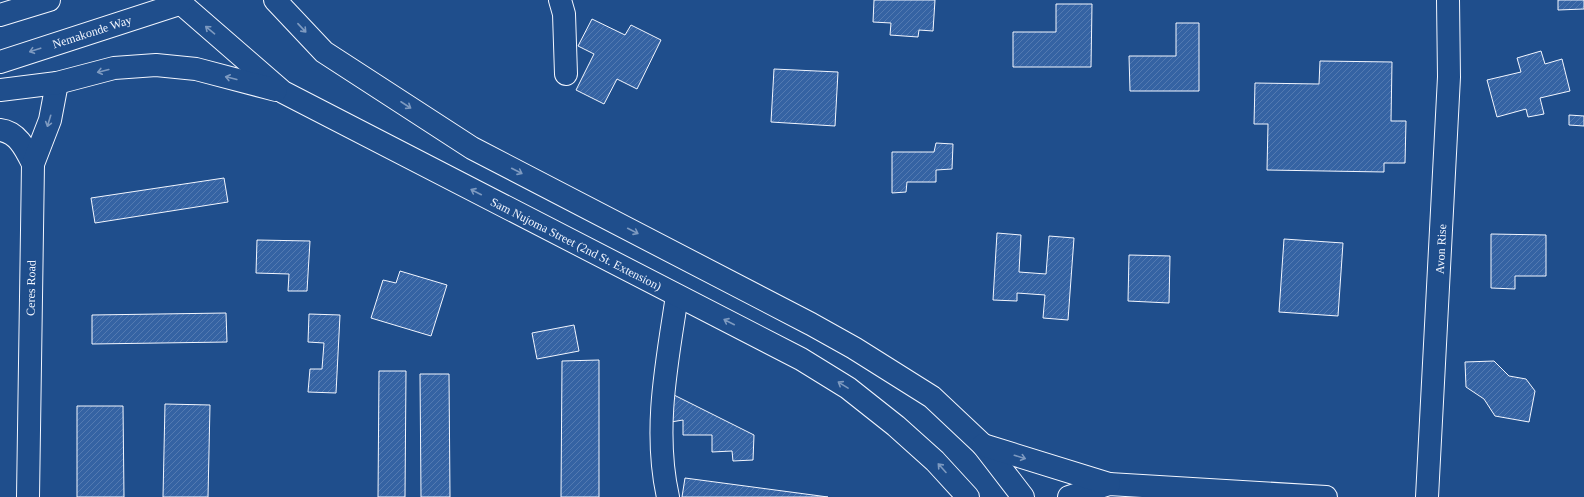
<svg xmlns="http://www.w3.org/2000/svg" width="1584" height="497" viewBox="0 0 1584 497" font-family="Georgia,serif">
<defs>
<pattern id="building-hatch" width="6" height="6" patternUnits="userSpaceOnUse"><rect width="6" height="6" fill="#3563a3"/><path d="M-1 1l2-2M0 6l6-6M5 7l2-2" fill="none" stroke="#537ab1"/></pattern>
</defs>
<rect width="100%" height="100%" fill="#1f4e8c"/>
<g fill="url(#building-hatch)" stroke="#f2f6ff">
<path d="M874,0h61l-2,31 -14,-1 -1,7 -28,-2 1,-12 -18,-1z"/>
<path d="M1558,0h26v9l-26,1z"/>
<path d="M1056,4h36l-1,63h-78v-35h43z"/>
<path d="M592,19l33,16 6,-10 30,15 -24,49 -20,-10 -13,25 -28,-14 18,-36 -16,-8z"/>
<path d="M1176,23h23v68h-69l-1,-35h47z"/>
<path d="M1541,51l4,13 17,-5 8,32 -30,7 4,16 -16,3 -2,-8 -29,8 -10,-37 34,-8 -4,-14z"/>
<path d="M1320,61l72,1 -1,59h15l-1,42h-21v9l-117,-2 1,-46h-14l1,-41 64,1z"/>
<path d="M774,69l64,3 -3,54 -64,-4z"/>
<path d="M1569,115l15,1v10l-15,-1z"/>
<path d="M936,143l17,1 -1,25 -16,1v12h-29l-1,10 -14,1v-41h42z"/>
<path d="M224,178l4,24 -133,21 -4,-25z"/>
<path d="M997,233l24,2 -2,37 27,2 3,-38 25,2 -6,82 -25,-2 2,-23 -28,-2v8l-24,-1z"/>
<path d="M1491,234l55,1v41h-31v13l-24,-1z"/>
<path d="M1284,239l59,4 -5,73 -59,-4z"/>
<path d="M257,240l53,1 -3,50h-19l1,-17 -33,-1z"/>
<path d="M1129,255l41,1 -1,47 -41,-2z"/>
<path d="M400,271l47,14 -16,51 -60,-18 12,-38 13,3z"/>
<path d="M226,313l1,29 -135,2v-29z"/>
<path d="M309,314l31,1 -4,78 -28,-1 2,-23h12l2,-26 -16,-1z"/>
<path d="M574,325l5,26 -42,8 -5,-26z"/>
<path d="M599,360v137h-38l1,-136z"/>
<path d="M1494,361l15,15 17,3 9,12 -6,31 -34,-6 -11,-17 -18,-12 -1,-25z"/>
<path d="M379,371h27l-1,126h-27z"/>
<path d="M420,374h29l1,123h-29z"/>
<path d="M668,392l86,43 -1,25 -20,1 -1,-10 -20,1v-17h-29v-15l-18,3z"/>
<path d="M165,404l45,1 -2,92h-45z"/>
<path d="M77,406h46l1,91h-47z"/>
<path d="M685,478l143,19h-146z"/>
</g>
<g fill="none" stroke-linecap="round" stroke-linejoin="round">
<defs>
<g id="minor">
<path d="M560,0l4,14 2,60"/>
<path d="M0,130c18,2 26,20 33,34"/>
<path d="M28,497l5,-333 17,-44 7,-37"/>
<path d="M668,497c-15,-67 -1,-135 9,-201"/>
<path d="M1069,497l40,-13 217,13"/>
<path d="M1427,497l22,-420 -1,-77"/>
</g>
<g id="highway">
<path d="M177,0l106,92 518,267 47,29 48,38 39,35 33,36"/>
<path d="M275,0l49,52 148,96 339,176 43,24 78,49 51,48 40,52"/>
<path d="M0,15l49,-15"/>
<path d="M0,62l179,-58 4,-4"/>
<path d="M0,90l57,-7 57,-15 42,-3 40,4 80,21"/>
<path d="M983,445l126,39"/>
</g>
</defs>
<use href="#minor" stroke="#f2f6ff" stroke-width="24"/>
<use href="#highway" stroke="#f2f6ff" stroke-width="24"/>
<use href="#minor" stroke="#1f4e8c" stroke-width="22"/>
<use href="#highway" stroke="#1f4e8c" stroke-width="22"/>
</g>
<defs><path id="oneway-shaft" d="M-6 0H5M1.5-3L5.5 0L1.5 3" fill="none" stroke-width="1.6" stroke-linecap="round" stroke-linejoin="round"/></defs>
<g stroke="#7e9ac0">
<use href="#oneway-shaft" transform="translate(302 28) rotate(47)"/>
<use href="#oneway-shaft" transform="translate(210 30) rotate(-140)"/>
<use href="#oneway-shaft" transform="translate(35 50) rotate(162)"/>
<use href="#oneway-shaft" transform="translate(103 71) rotate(166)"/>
<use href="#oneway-shaft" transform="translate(231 78) rotate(-166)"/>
<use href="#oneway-shaft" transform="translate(406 105) rotate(33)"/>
<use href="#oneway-shaft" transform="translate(49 121) rotate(107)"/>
<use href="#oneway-shaft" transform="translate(517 171) rotate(27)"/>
<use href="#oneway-shaft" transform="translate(476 192) rotate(-153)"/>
<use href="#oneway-shaft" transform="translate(633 231) rotate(27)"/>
<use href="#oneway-shaft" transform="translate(729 322) rotate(-153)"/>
<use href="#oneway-shaft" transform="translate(843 385) rotate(-148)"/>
<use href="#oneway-shaft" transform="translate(1020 457) rotate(17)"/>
<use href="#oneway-shaft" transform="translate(942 468) rotate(-132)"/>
</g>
<g text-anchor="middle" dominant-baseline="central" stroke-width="3" stroke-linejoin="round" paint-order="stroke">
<g font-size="12" fill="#f2f6ff" stroke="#1f4e8c">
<text transform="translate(92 32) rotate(-18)">Nemakonde Way</text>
<text transform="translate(576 244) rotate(27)">Sam Nujoma Street (2nd St. Extension)</text>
<text transform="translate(1441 249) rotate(-87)">Avon Rise</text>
<text transform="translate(31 288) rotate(-89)">Ceres Road</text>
</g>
</g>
</svg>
